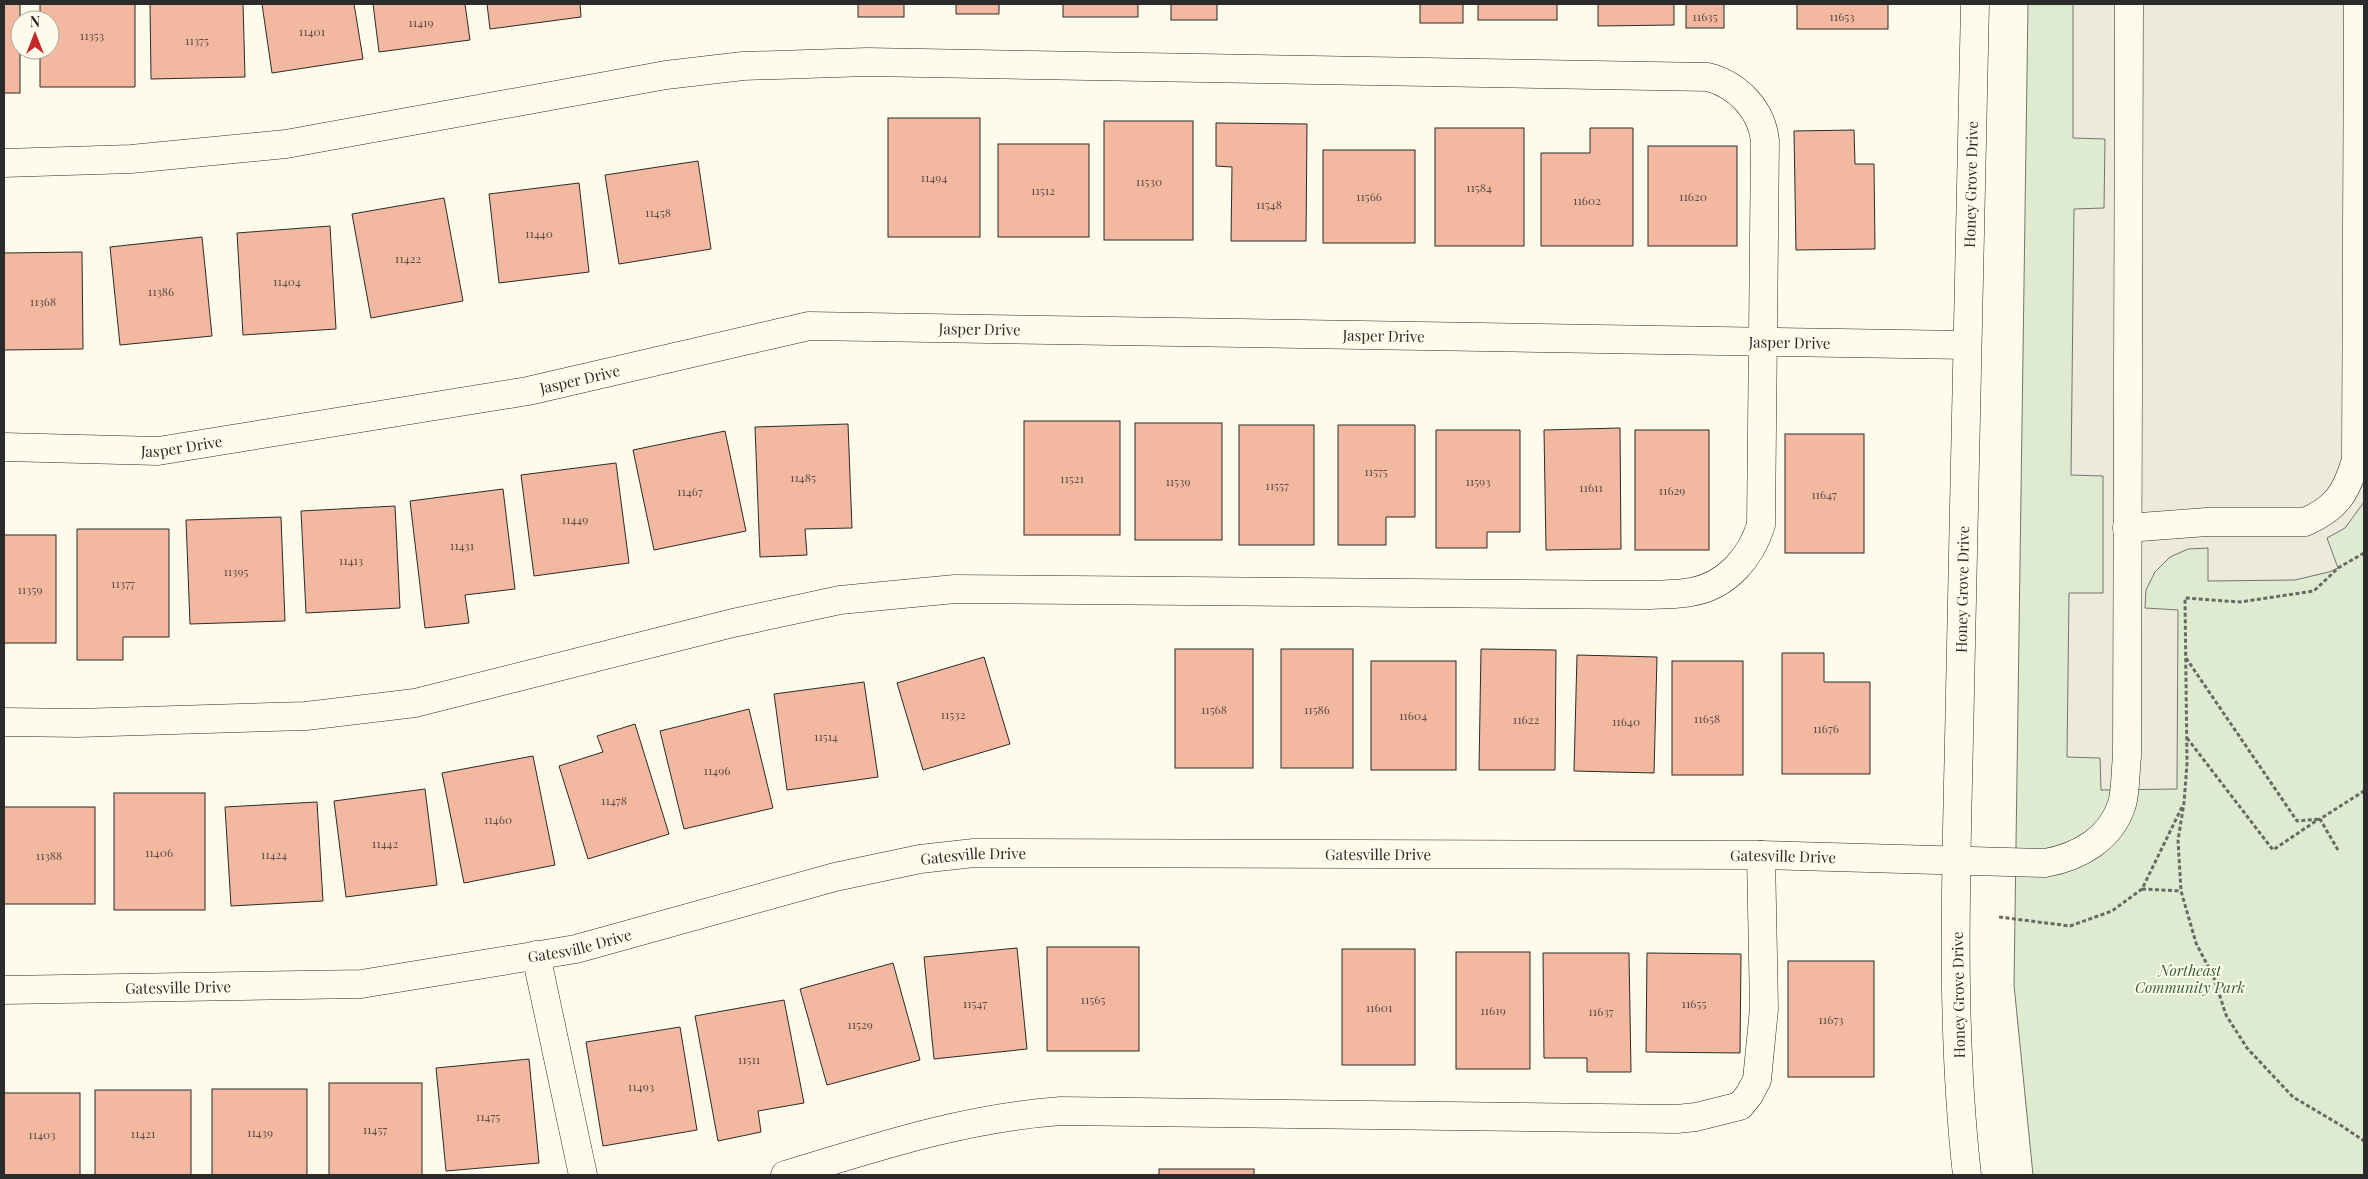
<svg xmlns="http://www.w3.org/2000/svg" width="2368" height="1179" viewBox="0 0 2368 1179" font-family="'Playfair Display',serif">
<rect width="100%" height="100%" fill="#fdfbea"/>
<path fill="#deebd1" stroke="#74746e" d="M2028,4h336v1171h-331l-19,-190z"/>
<path fill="#eceadb" stroke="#74746e" d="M2073,4h291v498l-19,26 -18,10 11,30 -9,4 -34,8 -87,1v-33l-20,1 -18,8 -15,15 -9,18 -1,18 33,2 -1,179 -76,1 -1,-32 -33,-1 2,-164h34v-117l-32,-1 3,-266 30,-1 1,-69 -32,-1z"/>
<g fill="#f2b8a0" stroke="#2b2b2b">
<rect x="4" y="4" width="16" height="89"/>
<path d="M40,4h95v83h-95v-37h10v-30h-10z"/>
<path d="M150,4h93l2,73 -94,2z"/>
<path d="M262,4h92l9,55 -91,14z"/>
<path d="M373,4h92l5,36 -91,12z"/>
<path d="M487,4h93l1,13 -91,12z"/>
<rect x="858" y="4" width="46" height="13"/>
<path d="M956,4h90h-47v10h-43z"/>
<rect x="1063" y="4" width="75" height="13"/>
<rect x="1171" y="4" width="46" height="16"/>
<rect x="1420" y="4" width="43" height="19"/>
<rect x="1478" y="4" width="79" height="16"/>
<path d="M1598,4h76v21l-76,1z"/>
<rect x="1686" y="4" width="38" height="24"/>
<rect x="1797" y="4" width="91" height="25"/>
<rect x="888" y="118" width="92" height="119"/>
<rect x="1104" y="121" width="89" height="119"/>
<path d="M1216,123l91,1 -1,117h-75l1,-74 -16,-1z"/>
<rect x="1435" y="128" width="89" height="118"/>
<path d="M1590,128h43v118h-92v-93h49z"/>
<path d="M1854,130l1,34h19l1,85 -79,1 -2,-119z"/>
<rect x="998" y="144" width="91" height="93"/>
<rect x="1648" y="146" width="89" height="100"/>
<rect x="1323" y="150" width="92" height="93"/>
<path d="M698,161l13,88 -92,15 -14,-89z"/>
<path d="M579,183l10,89 -90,11 -10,-89z"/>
<path d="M444,198l19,103 -92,17 -19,-104z"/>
<path d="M330,226l6,103 -93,6 -6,-102z"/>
<path d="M202,237l10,99 -92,9 -10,-98z"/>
<path d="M82,252l1,97 -79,1v-97z"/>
<rect x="1024" y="421" width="96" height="114"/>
<rect x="1135" y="423" width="87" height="117"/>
<path d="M848,424l4,104 -47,1 2,26 -47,2 -5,-130z"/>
<rect x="1239" y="425" width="75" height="120"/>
<path d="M1338,425h77v92h-29v28h-48z"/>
<path d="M1620,428l1,121 -75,1 -2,-120z"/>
<path d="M1436,430h84v102h-33v16h-51z"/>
<rect x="1635" y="430" width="74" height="120"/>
<path d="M725,431l21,100 -92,19 -21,-100z"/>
<rect x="1785" y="434" width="79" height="119"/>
<path d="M616,463l13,100 -95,13 -13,-101z"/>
<path d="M503,489l12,100 -50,6 4,28 -44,5 -15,-127z"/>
<path d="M395,506l5,102 -94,5 -5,-102z"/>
<path d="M281,517l4,104 -95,3 -4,-104z"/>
<path d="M77,529h92v108h-46v23h-46z"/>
<rect x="4" y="535" width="52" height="108"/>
<rect x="1175" y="649" width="78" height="119"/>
<rect x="1281" y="649" width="72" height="119"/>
<path d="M1481,649l75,1 -1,120h-76z"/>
<path d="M1782,653h42v29h46v92h-88z"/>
<path d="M1577,655l80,2 -3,116 -80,-2z"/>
<path d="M984,657l26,87 -87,26 -26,-87z"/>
<rect x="1371" y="661" width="85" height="109"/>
<rect x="1672" y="661" width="71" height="114"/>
<path d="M864,682l14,95 -91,13 -13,-96z"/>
<path d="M749,709l24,99 -89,21 -24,-98z"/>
<path d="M635,724l34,110 -81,25 -29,-93 44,-14 -6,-16z"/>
<path d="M533,756l22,109 -91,18 -22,-110z"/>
<path d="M425,789l12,96 -91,12 -12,-96z"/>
<rect x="114" y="793" width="91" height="117"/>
<path d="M317,802l6,99 -92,5 -6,-99z"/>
<rect x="4" y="807" width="91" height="97"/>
<rect x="1047" y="947" width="92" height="104"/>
<path d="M1017,948l10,101 -93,10 -10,-102z"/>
<rect x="1342" y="949" width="73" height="116"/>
<rect x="1456" y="952" width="74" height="117"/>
<path d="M1543,953h86l2,119h-44v-14h-43z"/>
<path d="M1647,953l94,1 -1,99 -94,-1z"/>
<rect x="1788" y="961" width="86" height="116"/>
<path d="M893,963l27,97 -93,25 -27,-96z"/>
<path d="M784,1000l20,103 -46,8 3,21 -43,9 -23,-125z"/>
<path d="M680,1027l17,103 -94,16 -17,-104z"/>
<path d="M529,1059l10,104 -93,8 -10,-103z"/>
<rect x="329" y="1083" width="93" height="92"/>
<rect x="212" y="1089" width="95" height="86"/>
<rect x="95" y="1090" width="96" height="85"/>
<rect x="4" y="1093" width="76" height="82"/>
<rect x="1159" y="1169" width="95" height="6"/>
</g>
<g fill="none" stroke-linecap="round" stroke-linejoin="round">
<defs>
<g id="minor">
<path d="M4,163l127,-4 155,-15 380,-69 77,-9 124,-4 841,15c30,8 54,33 57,64l-4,384c-10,32 -34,61 -70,67 -14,3 -29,2 -43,3l-693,-6 -115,11 -107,23 -318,80 -109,13 -228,7 -74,-1"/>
<path id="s1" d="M4,447l154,4 370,-60 281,-65 1157,19"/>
<path d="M2127,528l80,-6h98c32,-14 41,-29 51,-62l2,-456"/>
<path d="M536,955l47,220"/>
<path id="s2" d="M4,990l357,-6 215,-35 259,-72 85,-18 54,-6 787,2 284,8c34,-6 66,-24 77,-59 4,-14 3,-32 5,-47l2,-753"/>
<path d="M785,1175c92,-28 179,-57 276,-64l616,8 19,-2 44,-11 9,-11 8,-15 7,-71 -3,-154"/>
<path id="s3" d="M1967,1175c-18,-160 -10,-322 -7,-482 4,-230 9,-460 15,-689"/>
</g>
</defs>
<use href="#minor" stroke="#2b2b2b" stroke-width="29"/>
<g stroke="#6a6964" stroke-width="3" stroke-dasharray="4 2.5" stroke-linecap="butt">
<path d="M2364,553l-26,15 -24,23 -74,11 -55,-4 2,166 -3,39 -6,37 3,51 15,52 18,35 12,37 21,33 46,49 49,29 22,15"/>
<path d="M2186,658l111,163 23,-2"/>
<path d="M2187,738l86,112 46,-31"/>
<path d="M2338,850l-18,-31 44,-28"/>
<path d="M2142,889l39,2"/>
<path d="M1999,917l71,9 42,-15 30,-22 40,-82"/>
</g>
<use href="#minor" stroke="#fdfbea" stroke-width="28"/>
</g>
<g text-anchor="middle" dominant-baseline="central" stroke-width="4" stroke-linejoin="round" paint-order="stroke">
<g font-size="12" fill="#5d4e48">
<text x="1705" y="16">11635</text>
<text x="1842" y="16">11653</text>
<text x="421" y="22">11419</text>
<text x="312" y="31">11401</text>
<text x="92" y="35">11353</text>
<text x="197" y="40">11375</text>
<text x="934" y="177">11494</text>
<text x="1149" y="181">11530</text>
<text x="1479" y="187">11584</text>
<text x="1043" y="190">11512</text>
<text x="1369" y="196">11566</text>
<text x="1693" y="196">11620</text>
<text x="1587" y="200">11602</text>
<text x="1269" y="204">11548</text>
<text x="658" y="212">11458</text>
<text x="539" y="233">11440</text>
<text x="408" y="258">11422</text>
<text x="287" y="281">11404</text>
<text x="161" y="291">11386</text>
<text x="43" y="301">11368</text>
<text x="1376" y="471">11575</text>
<text x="803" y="477">11485</text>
<text x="1072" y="478">11521</text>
<text x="1178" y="481">11539</text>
<text x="1478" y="481">11593</text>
<text x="1277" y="485">11557</text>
<text x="1591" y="487">11611</text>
<text x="1672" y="490">11629</text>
<text x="690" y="491">11467</text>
<text x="1824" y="494">11647</text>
<text x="575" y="519">11449</text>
<text x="462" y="545">11431</text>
<text x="351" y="560">11413</text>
<text x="236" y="571">11395</text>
<text x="123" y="583">11377</text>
<text x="30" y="589">11359</text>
<text x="1214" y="709">11568</text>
<text x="1317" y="709">11586</text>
<text x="953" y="714">11532</text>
<text x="1413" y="715">11604</text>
<text x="1707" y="718">11658</text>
<text x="1526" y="719">11622</text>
<text x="1626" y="721">11640</text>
<text x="1826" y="728">11676</text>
<text x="826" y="736">11514</text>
<text x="717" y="770">11496</text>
<text x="614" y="800">11478</text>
<text x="498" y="819">11460</text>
<text x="385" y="843">11442</text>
<text x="159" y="852">11406</text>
<text x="274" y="854">11424</text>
<text x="49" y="855">11388</text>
<text x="1093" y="999">11565</text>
<text x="975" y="1003">11547</text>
<text x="1694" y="1003">11655</text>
<text x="1379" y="1007">11601</text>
<text x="1493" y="1010">11619</text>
<text x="1601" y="1011">11637</text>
<text x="1831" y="1019">11673</text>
<text x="860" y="1024">11529</text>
<text x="749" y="1059">11511</text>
<text x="641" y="1086">11493</text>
<text x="488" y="1116">11475</text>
<text x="375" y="1129">11457</text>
<text x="260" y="1132">11439</text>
<text x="143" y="1133">11421</text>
<text x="42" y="1134">11403</text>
</g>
<g font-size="15" fill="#2b2b2b" stroke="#fdfbea">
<text stroke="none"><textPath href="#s3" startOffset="991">Honey Grove Drive</textPath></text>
<text stroke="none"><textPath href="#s1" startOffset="988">Jasper Drive</textPath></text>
<text stroke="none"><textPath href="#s1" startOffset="1392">Jasper Drive</textPath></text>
<text stroke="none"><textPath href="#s1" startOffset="1798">Jasper Drive</textPath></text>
<text stroke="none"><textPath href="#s1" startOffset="582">Jasper Drive</textPath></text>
<text stroke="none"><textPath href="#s1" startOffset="178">Jasper Drive</textPath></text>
<text stroke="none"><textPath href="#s3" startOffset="586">Honey Grove Drive</textPath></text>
<text stroke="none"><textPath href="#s2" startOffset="1389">Gatesville Drive</textPath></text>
<text stroke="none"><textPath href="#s2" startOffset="984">Gatesville Drive</textPath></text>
<text stroke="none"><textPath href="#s2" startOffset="1794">Gatesville Drive</textPath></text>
<text stroke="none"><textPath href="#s2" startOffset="579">Gatesville Drive</textPath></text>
<text stroke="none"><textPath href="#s2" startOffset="174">Gatesville Drive</textPath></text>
<text transform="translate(1958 995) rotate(-91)">Honey Grove Drive</text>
</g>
<g font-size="15" font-style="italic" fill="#34623c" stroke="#fdfbea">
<text x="2190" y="970">Northeast<tspan x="2190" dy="17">Community Park</tspan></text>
</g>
</g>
<rect width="2368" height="1179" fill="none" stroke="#2b2b2b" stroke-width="10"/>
<g transform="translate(35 35)"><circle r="24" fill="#fdfbea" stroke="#a9a89e"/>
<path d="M0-4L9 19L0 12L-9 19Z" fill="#c62828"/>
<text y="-8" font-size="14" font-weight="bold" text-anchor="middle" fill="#2b2b2b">N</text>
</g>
</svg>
